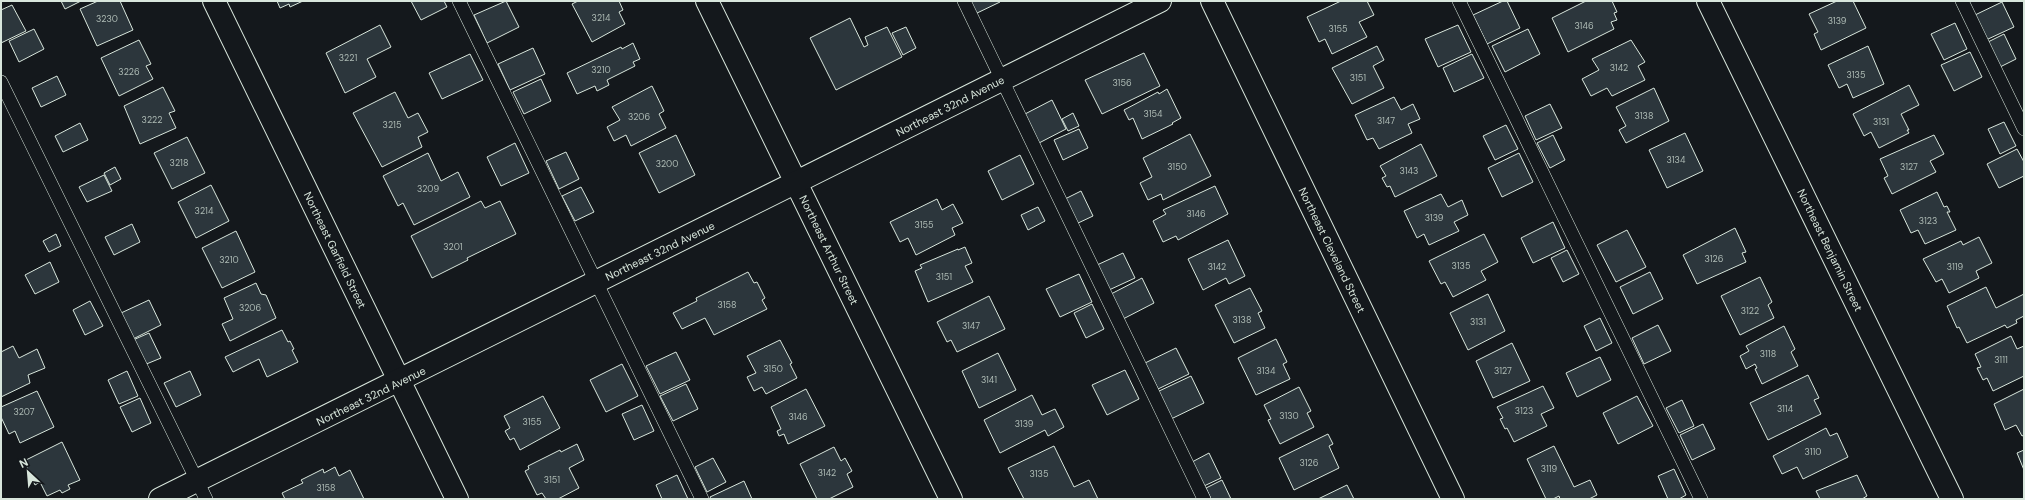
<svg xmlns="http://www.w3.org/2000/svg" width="2025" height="500" viewBox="0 0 2025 500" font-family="'DM Sans',sans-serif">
<rect width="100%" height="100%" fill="#14181c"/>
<g fill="#2c363c" stroke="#d8e6dc">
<path d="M61,1h20l-16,8z"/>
<path d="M98,1h22l13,29 -36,16 -17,-37z"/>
<path d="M277,1h26l-13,6 -1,-3 -9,4z"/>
<path d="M411,1h33l3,6 -26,13z"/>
<path d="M506,1l13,26 -32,16 -13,-28z"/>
<path d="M578,1h41l4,9 -4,2 6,12 -33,18 -20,-38z"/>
<path d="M968,1h32v1l-25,12z"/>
<path d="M1341,1h26l7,14 -15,7 8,15 -35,17 -7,-15 -6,3 -12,-25z"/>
<path d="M1503,1h4l13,27 -33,16 -14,-29z"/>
<path d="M1586,1h26l5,11 -3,1 3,7 -6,2 3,7 -46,23 -16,-34z"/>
<path d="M1837,1h16l13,27 -45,22 -7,-16 4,-2 -9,-18z"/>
<path d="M2002,2l12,25 -28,13 -11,-25z"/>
<path d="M12,5l14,26 -25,12v-33z"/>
<path d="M850,18l14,29 4,-2 -3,-8 22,-10 15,30 -66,33 -26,-52z"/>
<path d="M1955,23l12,26 -23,11 -13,-26z"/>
<path d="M380,25l11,22 -24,12 9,18 -31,16 -19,-40z"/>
<path d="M1458,25l13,27 -33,15 -13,-28z"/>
<path d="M906,27l10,21 -13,7 -11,-22z"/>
<path d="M34,29l10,20 -25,13 -10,-21z"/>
<path d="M1528,29l12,25 -35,18 -13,-26z"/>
<path d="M2004,34l12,25 -16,8 -12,-25z"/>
<path d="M139,40l12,24 -5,2 7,13 -34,17 -18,-38z"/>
<path d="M1631,40l14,22 -7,4 7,14 -33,16 -5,-8 -16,8 -9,-17 17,-9 -7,-11z"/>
<path d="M633,43l7,16 -7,3 2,4 -28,14 2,5 -12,6 -2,-5 -18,8 -10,-21 54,-26 1,2z"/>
<path d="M1377,46l7,14 -11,6 11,22 -32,16 -20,-36z"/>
<path d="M1868,46l16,38 -31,14 -6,-14 -8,4 -11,-23z"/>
<path d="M533,48l12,26 -35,16 -12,-26z"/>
<path d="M1970,52l12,25 -28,14 -13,-26z"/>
<path d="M1144,53l16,33 -58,28 -17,-34z"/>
<path d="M470,54l13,26 -41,19 -13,-26z"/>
<path d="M1472,54l12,24 -30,14 -11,-24z"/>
<path d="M57,76l9,19 -25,12 -9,-19z"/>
<path d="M541,79l10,22 -27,13 -11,-22z"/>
<path d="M1909,85l10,20 -18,9 8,16h-2l2,3 -30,15 -8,-16 -7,4 -11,-22z"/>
<path d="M652,86l12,25 -5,3 7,14 -35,18 -5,-11 -12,6 -7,-14 13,-7 -8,-13z"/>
<path d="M163,87l12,24 -6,2 7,15 -36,16 -16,-38z"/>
<path d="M1654,88l15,33 -43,22 -7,-13 7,-4 -10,-19z"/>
<path d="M1167,89l14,29 -9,5 1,1 -31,15 -9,-21 -4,2 -5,-10 34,-18 1,2z"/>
<path d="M395,92l13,26 10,-5 10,19 -10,5 4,10 -40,20 -29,-54z"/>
<path d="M1394,97l7,13 12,-6 7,15 -12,5 4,9 -33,16 -6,-11 -6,2 -12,-25z"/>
<path d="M1052,100l14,29 -27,14 -14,-29z"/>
<path d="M1550,104l12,24 -26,12 -11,-24z"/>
<path d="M1073,113l6,13 -11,5 -6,-12z"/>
<path d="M2004,122l12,24 -16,8 -12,-25z"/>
<path d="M80,123l8,17 -25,12 -8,-16z"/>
<path d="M1506,125l12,24 -23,11 -12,-24z"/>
<path d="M1079,129l9,19 -25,12 -9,-20z"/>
<path d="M1685,133l18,38 -36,17 -18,-38z"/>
<path d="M1190,134l21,42 -48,24 -2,-6 -13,6 -8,-17 12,-6 -9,-19z"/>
<path d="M676,135l19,40 -36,18 -20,-40z"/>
<path d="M1553,135l12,25 -15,8 -13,-25z"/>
<path d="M1934,135l10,19 -14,7 6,11 -44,22 -8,-16 4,-2 -8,-17z"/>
<path d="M187,137l18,36 -33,16 -18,-36z"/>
<path d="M515,143l14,30 -28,13 -14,-29z"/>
<path d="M1421,144l16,32 -42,21 -5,-11 -3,1 -5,-9 4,-2 -6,-10z"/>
<path d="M2017,149l7,13v14l-25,12 -12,-24z"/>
<path d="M566,152l13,27 -20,10 -13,-28z"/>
<path d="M428,153l13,28 17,-9 12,25 -56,28 -11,-22 -5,3 -15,-30z"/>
<path d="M1519,153l14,29 -31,15 -14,-29z"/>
<path d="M1020,155l14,29 -32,16 -14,-29z"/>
<path d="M115,167l6,12 -11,6 -6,-12z"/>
<path d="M104,175l8,16 -25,11 -8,-15z"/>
<path d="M211,185l18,36 -33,17 -18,-36z"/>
<path d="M1215,186l13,28 -50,26 -2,-4 -13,6 -10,-21 13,-7 -3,-4z"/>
<path d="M581,187l13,25 -19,9 -13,-25z"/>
<path d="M1081,191l12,25 -17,8 -11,-25z"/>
<path d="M1937,192l7,15 3,-1 3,6h-3l9,18 -31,14 -7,-14 -7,3 -11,-23z"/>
<path d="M1441,194l7,13 14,-7 6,15 -14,7 5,9 -30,14 -5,-11 -7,4 -13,-27z"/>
<path d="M937,199l5,11 11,-6 10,19 -11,5 3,7 -39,20 -8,-17 -8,4 -10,-20z"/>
<path d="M481,201l4,7 15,-7 16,33 -49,24 1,2 -36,18 -21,-42z"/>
<path d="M1038,207l7,14 -17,9 -7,-15z"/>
<path d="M1553,222l12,26 -32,15 -12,-25z"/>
<path d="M132,224l8,18 -26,13 -9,-18z"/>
<path d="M1735,228l11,24 -4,1 4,9 -49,22 -14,-29z"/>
<path d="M1627,230l19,37 -30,15 -19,-37z"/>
<path d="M236,231l19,41 -33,16 -20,-40z"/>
<path d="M56,234l5,12 -12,6 -6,-11z"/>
<path d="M1484,234l14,28 -17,9 5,9 -33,17 -8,-15 -4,2 -12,-23z"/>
<path d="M1979,237l13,26 -16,8 3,7 -30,15 -7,-14 -6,3 -13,-23 38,-18 2,4z"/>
<path d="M1228,240l17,36 -16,8 -3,-6 -23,12 -15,-31z"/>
<path d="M965,247l7,16 -7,3 8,16 -45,20 -13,-31 7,-3 -2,-3 38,-16v1z"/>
<path d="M1567,250l12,24 -16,8 -12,-24z"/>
<path d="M1123,253l12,25 -26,12 -12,-25z"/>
<path d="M50,262l9,20 -24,12 -10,-19z"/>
<path d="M748,272l6,11 3,-1 8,16 -3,2 5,9 -53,26 -9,-17 -23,11 -9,-16 24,-12 -1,-3z"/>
<path d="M1650,272l13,27 -30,15 -13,-27z"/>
<path d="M1079,274l13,28 -32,15 -14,-28z"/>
<path d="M1760,277l12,25 -4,3 6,13 -34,17 -19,-39z"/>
<path d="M1142,278l12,25 -31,16 -12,-25z"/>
<path d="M256,283l5,11 5,1 10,23 -46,23 -8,-17 11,-5 -9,-21z"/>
<path d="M1986,287l10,21 28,-14v22l-8,4 1,3 -10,5 -2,-3 -38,18 -8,-16 -2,1 -10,-22z"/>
<path d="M1250,288l12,23 -4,2 7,15 -31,15 -19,-38z"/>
<path d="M1488,294l17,37 -37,19 -18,-37z"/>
<path d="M989,296l16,33 -48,23 -6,-12 -4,2 -10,-20z"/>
<path d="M149,300l12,25 -28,14 -12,-26z"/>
<path d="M90,301l13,25 -18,9 -12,-25z"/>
<path d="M1092,304l12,25 -18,9 -12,-25z"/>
<path d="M1600,318l12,25 -16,8 -12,-25z"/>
<path d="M1658,325l13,26 -27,13 -12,-26z"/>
<path d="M1784,326l11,23 -4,3 7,14 -36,18 -7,-15 2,-1 -2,-4 -9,5 -6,-13 9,-5 -3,-5z"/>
<path d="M282,330l6,12 2,-1 4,8 -2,1 6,12 -31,15 -8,-18 -26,13 -8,-15z"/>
<path d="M149,333l12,25 -17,7 -11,-25z"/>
<path d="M2011,336l6,13 7,-3v30l-31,15 -6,-13 -4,2 -6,-12 4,-1 -6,-13z"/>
<path d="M1276,339l11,23 -4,2 7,15 -34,16 -18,-37z"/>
<path d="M780,340l12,23 -2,1 7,14 -31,16 -4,-7 -8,4 -7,-14 9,-4 -9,-17z"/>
<path d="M1512,343l18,38 -37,17 -17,-37z"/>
<path d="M13,346l6,12 18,-9 8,19 -17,7 2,8 -29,14v-45z"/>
<path d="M1176,348l13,26 -31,15 -13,-26z"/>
<path d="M676,352l14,28 -30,14 -14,-28z"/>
<path d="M998,353l18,37 -37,18 -17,-37z"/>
<path d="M1600,357l11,23 -34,17 -11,-24z"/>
<path d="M622,364l16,32 -32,16 -16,-32z"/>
<path d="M1125,370l14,29 -32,16 -15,-30z"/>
<path d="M127,371l11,25 -19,8 -11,-24z"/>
<path d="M190,371l11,24 -25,12 -12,-24z"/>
<path d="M1808,375l11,23 -5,2 7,14 -53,26 -18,-37z"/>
<path d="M1191,376l13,27 -33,16 -14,-27z"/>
<path d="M686,384l12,25 -25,12 -13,-25z"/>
<path d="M1543,386l11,22 -13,6 6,12 -33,16 -7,-14 -2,1 -5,-10 3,-1 -6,-11z"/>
<path d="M1299,387l12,24 -4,2 7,14 -34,17 -12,-24 3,-1 -7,-14z"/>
<path d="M806,389l19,37 -37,18 -4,-10 -5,2 -2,-5 4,-2 -10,-22z"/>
<path d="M2024,389v46l-2,1 -6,-11 -11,5 -11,-26z"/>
<path d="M37,391l17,36 -34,16 -5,-12 -6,3 -8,-17v-10z"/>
<path d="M1032,395l10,20 13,-6 9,18 -16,9 -3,-6 -45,23 -16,-33z"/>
<path d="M543,396l17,32 -40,22 -6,-12 -4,2 -5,-9 5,-3 -6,-12z"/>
<path d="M1637,396l16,30 -35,18 -15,-31z"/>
<path d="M140,398l11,25 -19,9 -12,-25z"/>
<path d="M1682,400l12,26 -15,7 -13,-25z"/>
<path d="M642,405l12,26 -20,9 -12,-26z"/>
<path d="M1703,424l12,25 -23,11 -12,-25z"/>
<path d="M1826,428l4,8 7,-3 11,24 -45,22 -6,-12 -15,7 -9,-18z"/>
<path d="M1328,434l5,10 -4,2 10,22 -45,22 -15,-32z"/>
<path d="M62,442l18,38 -12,5 2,4 -8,4 -2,-3 -13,6 -7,-14 -5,3 -11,-24z"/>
<path d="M577,444l7,16 -15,8 10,20 -21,11h-12l-4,-6 -5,2 -12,-24 4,-2 -1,-3 32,-16 1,2z"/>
<path d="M1054,446l20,41 15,-7 9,19h-74l-16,-31z"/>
<path d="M1554,446l20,41 16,-7 7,15 -8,4h-29l-1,-3 -6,3h-7l-19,-40z"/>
<path d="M834,447l7,14 4,-3 7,13 -5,3 6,13 -24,12h-12l-17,-35z"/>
<path d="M2024,450v20l-7,-17z"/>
<path d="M1209,453l12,25 -17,8 -12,-24z"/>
<path d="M713,458l13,24 -19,10 -12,-25z"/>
<path d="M335,467l4,9 11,-6 14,29h-79l-3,-6 21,-10 -2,-3 22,-11 1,4z"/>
<path d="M1674,469l12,26 -7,4h-11l-10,-23z"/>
<path d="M677,475l11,24h-26l-6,-14z"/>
<path d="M1857,475l10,21 -5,3h-42l-4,-8z"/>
<path d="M1222,480l9,19h-20l-5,-11z"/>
<path d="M744,481l8,18h-41l-1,-2z"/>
<path d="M1347,485l7,14h-36z"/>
</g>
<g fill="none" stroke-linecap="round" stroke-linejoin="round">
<defs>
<g id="service">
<path d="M459,1l243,498"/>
<path d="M964,1l240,498"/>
<path d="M1459,1l242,498"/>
<path d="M1962,1l62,128"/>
<path d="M1,82l205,417"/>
</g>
<g id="minor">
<path d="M214,1l243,498"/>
<path d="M707,1l244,498"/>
<path d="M1212,1l241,498"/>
<path d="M1708,1l244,498"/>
<path d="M160,499l1000,-498"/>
</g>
</defs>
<use href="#service" stroke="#d8e6dc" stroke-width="14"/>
<use href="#minor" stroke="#d8e6dc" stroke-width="24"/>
<use href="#service" stroke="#14181c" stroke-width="13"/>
<use href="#minor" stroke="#14181c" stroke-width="22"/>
</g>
<g text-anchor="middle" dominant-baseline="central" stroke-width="3" stroke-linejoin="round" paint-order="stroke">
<g font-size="9" fill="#adbab4">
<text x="601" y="18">3214</text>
<text x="107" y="19">3230</text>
<text x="1837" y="21">3139</text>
<text x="1584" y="26">3146</text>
<text x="1338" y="29">3155</text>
<text x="348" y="58">3221</text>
<text x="1619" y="68">3142</text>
<text x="601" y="70">3210</text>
<text x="129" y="72">3226</text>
<text x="1856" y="75">3135</text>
<text x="1358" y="78">3151</text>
<text x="1122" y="83">3156</text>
<text x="1153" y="114">3154</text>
<text x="1644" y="116">3138</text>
<text x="639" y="117">3206</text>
<text x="152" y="120">3222</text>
<text x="1386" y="121">3147</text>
<text x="1881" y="122">3131</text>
<text x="392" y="125">3215</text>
<text x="1676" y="160">3134</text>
<text x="179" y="163">3218</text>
<text x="667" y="164">3200</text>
<text x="1177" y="167">3150</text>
<text x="1909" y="167">3127</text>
<text x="1409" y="171">3143</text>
<text x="428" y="189">3209</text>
<text x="204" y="211">3214</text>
<text x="1196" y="214">3146</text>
<text x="1434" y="218">3139</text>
<text x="1928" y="221">3123</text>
<text x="924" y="225">3155</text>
<text x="453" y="247">3201</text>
<text x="1714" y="259">3126</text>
<text x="229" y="260">3210</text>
<text x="1461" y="266">3135</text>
<text x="1217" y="267">3142</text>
<text x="1955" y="267">3119</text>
<text x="944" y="277">3151</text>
<text x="727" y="305">3158</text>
<text x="250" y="308">3206</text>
<text x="1750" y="311">3122</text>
<text x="1242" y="320">3138</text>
<text x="1478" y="322">3131</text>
<text x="971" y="326">3147</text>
<text x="1768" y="354">3118</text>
<text x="2001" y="360">3111</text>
<text x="773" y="369">3150</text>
<text x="1266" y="371">3134</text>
<text x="1503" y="371">3127</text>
<text x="989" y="380">3141</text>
<text x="1785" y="409">3114</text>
<text x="1524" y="411">3123</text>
<text x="24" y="412">3207</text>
<text x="1289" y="416">3130</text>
<text x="798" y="417">3146</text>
<text x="532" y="422">3155</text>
<text x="1024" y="424">3139</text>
<text x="1813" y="452">3110</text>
<text x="1309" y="463">3126</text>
<text x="1549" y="469">3119</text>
<text x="827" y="473">3142</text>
<text x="1039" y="474">3135</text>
<text x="552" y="480">3151</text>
<text x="326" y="488">3158</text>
</g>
<g font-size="11" fill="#d8e6dc" stroke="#14181c">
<text transform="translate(950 106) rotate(-27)">Northeast 32nd Avenue</text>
<text transform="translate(335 250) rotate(64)">Northeast Garfield Street</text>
<text transform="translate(829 250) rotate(64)">Northeast Arthur Street</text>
<text transform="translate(1332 250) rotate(64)">Northeast Cleveland Street</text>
<text transform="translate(1830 250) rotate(64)">Northeast Benjamin Street</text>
<text transform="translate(660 251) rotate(-26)">Northeast 32nd Avenue</text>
<text transform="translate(371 396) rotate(-26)">Northeast 32nd Avenue</text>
</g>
</g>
<rect width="2025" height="500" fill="none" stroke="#d8e6dc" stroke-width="4"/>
<g transform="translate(28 472) rotate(334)" stroke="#14181c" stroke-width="3" paint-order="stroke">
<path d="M0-3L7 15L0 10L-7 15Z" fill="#d8e6dc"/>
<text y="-6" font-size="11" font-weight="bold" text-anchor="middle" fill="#d8e6dc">N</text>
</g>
</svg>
